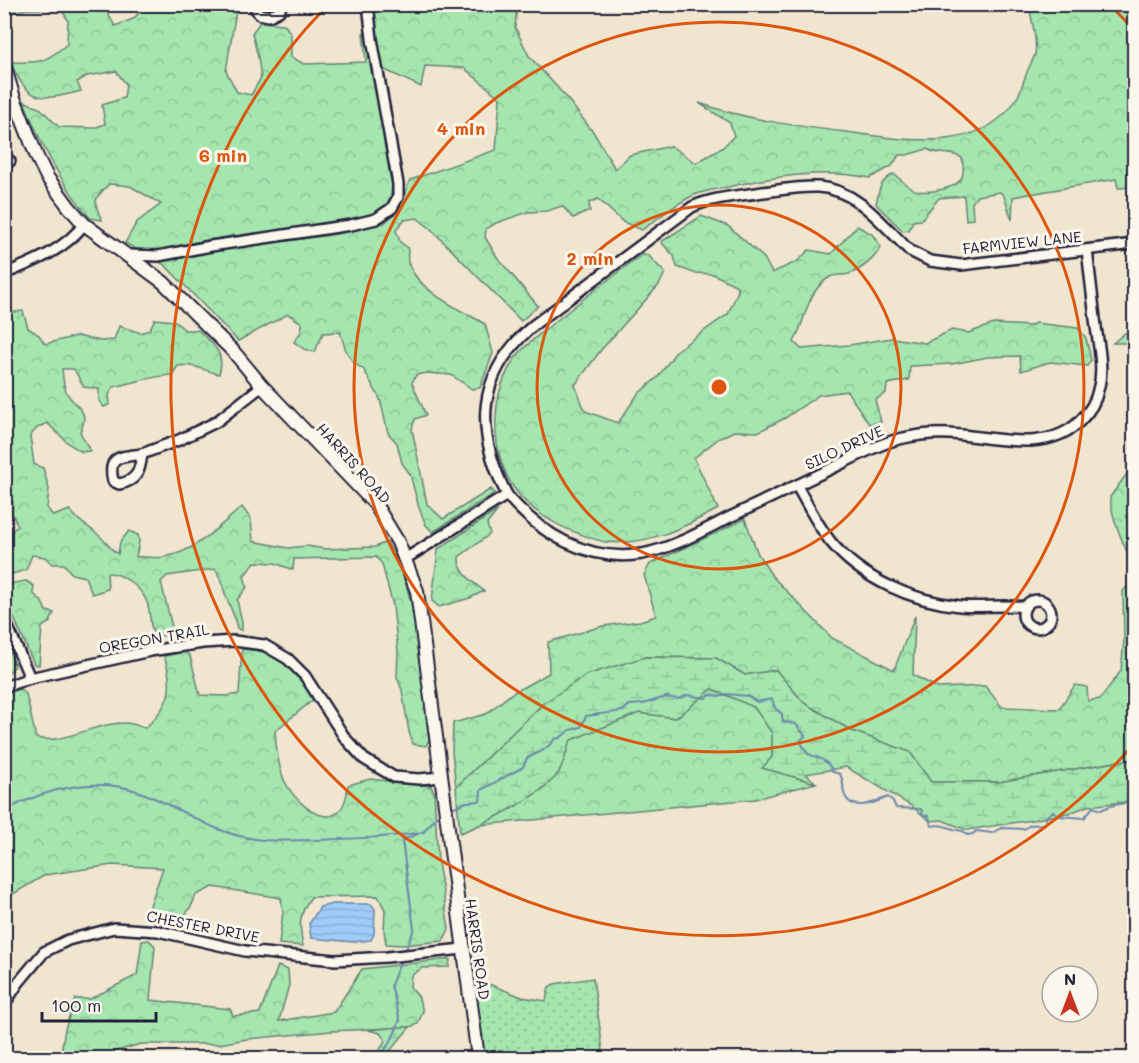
<svg xmlns="http://www.w3.org/2000/svg" width="1139" height="1063" viewBox="0 0 1139 1063" font-family="Mali,sans-serif">
<defs>
<pattern id="grass-dots" width="8" height="8" patternUnits="userSpaceOnUse" patternTransform="scale(1.5)"><rect width="8" height="8" fill="#a5e5ae"/><path d="M2 2h.1M6 6h.1" fill="none" stroke="#8ec497" stroke-width="1.8" stroke-linecap="round"/></pattern>
<pattern id="forest-crowns" width="20" height="18" patternUnits="userSpaceOnUse" patternTransform="scale(1.5)"><rect width="20" height="18" fill="#a5e5ae"/><path d="M2 6a3 3 0 1 1 6 0M12 15a3 3 0 1 1 6 0" fill="none" stroke="#8ec497"/></pattern>
<pattern id="wetland-marsh" width="20" height="14" patternUnits="userSpaceOnUse" patternTransform="scale(1.5)"><rect width="20" height="14" fill="#a5e5ae"/><path d="M1 5h8M5 5V1M11 12h8M15 12V8" fill="none" stroke="#8ec497"/></pattern>
<pattern id="water-rules" width="6" height="5" patternUnits="userSpaceOnUse" patternTransform="scale(1.5)"><rect width="6" height="5" fill="#9ecbf8"/><path d="M0 2.5h6" fill="none" stroke="#88aed6"/></pattern>
</defs>
<rect width="100%" height="100%" fill="#f0e5cf"/>
<filter id="ink" filterUnits="userSpaceOnUse"><feTurbulence type="fractalNoise" baseFrequency=".0167" numOctaves="2"/><feDisplacementMap in="SourceGraphic" scale="12" xChannelSelector="R" yChannelSelector="G"/><feConvolveMatrix kernelMatrix="1 2 1 2 8 2 1 2 1" color-interpolation-filters="sRGB"/></filter>
<g filter="url(#ink)">
<path fill="url(#grass-dots)" stroke="#648474" stroke-width="1.5" d="M593,978l11,80h-119l-9,-60 10,-15 36,14 24,4 3,-14 5,-3z"/>
<g fill="url(#forest-crowns)" stroke="#648474" stroke-width="1.5">
<path d="M4,5h99l12,21 18,-7 11,-11 -2,-3h95l-11,66 11,21 14,3 10,-17 -3,-21 -6,-24 8,-11 24,2 7,10v23l13,7 62,-2 -3,-29 4,1 25,141c0,12 1,25 -10,34 -8,6 -21,7 -31,10 -59,15 -122,13 -182,29l7,12 17,-6 143,-20 48,-11 14,-12 12,-31 86,-30 4,-52 -36,-30 -39,-2 -4,21 -38,-18 -11,-64h145l-2,22 14,29 36,40 29,37 21,36 15,-14 41,-9 25,17 26,-15 12,-12 -4,-13 -31,-20c48,17 97,23 147,29 56,7 138,25 172,-36 3,-6 5,-14 8,-21 2,-7 7,-14 9,-21 3,-11 -4,-37 -6,-49h105v182l-16,1 -2,-9 -103,18 -1,23 -8,-24 -4,-4 -23,4 -5,7 1,16 -7,1 -2,-24 -25,2 -18,22 -8,1 -4,9 -6,1 -27,-27c3,-15 4,-23 18,-30 7,6 15,15 24,17 11,2 40,-2 44,-14 2,-6 1,-14 0,-19 -11,-7 -24,-2 -35,-9l-20,6h-8l-7,11 -22,12c-47,-10 -97,-1 -142,9 -12,2 -26,4 -36,9 -18,9 -34,22 -50,34l-19,-8 -25,-23 -9,4 1,8 -17,7 -11,-12 -15,5 -19,1 -32,11 -10,6 -1,8 12,20 41,49 -17,15 -91,-93 -13,-10 -13,2 -8,10 4,12 8,6c0,4 -1,10 0,14 9,29 53,48 77,62l8,29 -13,35 -8,1 -21,-14 -24,-2 -11,2 -4,8 14,32 -11,4 -3,10 15,75 16,15 48,-30 4,4 -62,39 -7,-7 -7,-17 -9,-34 -8,-11 -5,-20 -9,-10 -8,-34 -16,-29 -11,-8 -7,-11 -6,-19 -17,1 -8,19 -11,-3 -10,-7 7,-10 1,-9 -14,-9 -50,27 -73,-76 -40,-22 12,-21 24,-18 -31,-18 -21,-2c-15,15 -17,16 -7,36l-12,-2c-30,-36 -50,-74 -66,-117l17,8 18,18 35,1 11,-4 -3,-19 22,-7 2,-14 -10,-13 -29,5 -10,6 4,9c-38,10 -55,12 -70,-29 29,1 34,1 56,-18l1,-24 -7,-11h-34l-22,5z"/>
<path d="M701,216l27,10 36,32 8,15 26,-12 11,-11 22,4 26,-28 15,8 9,13c-7,12 -19,22 -32,27 -6,2 -13,0 -19,3 -24,14 -24,43 -36,65l7,7 48,-4 43,-7 33,5 27,-13 16,3 26,-9 36,2 5,-3 43,5 8,10 5,22 -4,6 -37,-4 -29,9 -1,-15 -32,1 -36,7 -42,2 -1,14 -22,4 -1,9 -11,7 6,22 -12,2 -22,-33 -28,4 -34,23 -27,14 -24,-1 -16,8 -24,19 24,51c-35,19 -71,37 -112,33 -8,-1 -18,-5 -26,-8 -24,-8 -51,-24 -66,-46 -24,-36 -24,-89 -2,-125 9,-15 26,-27 39,-38 29,-24 60,-47 90,-70h7l17,18 -6,12 -58,65 -26,35 10,26 33,12 20,-29 20,-17 19,-27 51,-36 10,-23 -1,-5 -24,-12 -19,-1 -17,-6 -3,-11 -13,-14z"/>
<path d="M4,287l3,6v20l16,-2 5,17 11,7 6,9 32,-8 24,5 13,-1 5,-14 22,7 8,-3 6,-11 19,2 11,9h13c14,13 28,23 21,44 -17,-4 -24,-10 -41,-8l-6,9c-20,1 -39,8 -59,12l-4,8 1,9 -6,3 -5,-6v-12l-15,-2 -10,-18h-12c1,6 1,14 3,20 8,20 27,18 15,43l10,19 -8,1 -13,-8 -22,-21 -10,5 -7,8 4,28 9,4 6,21 -2,19 6,8 17,-6c10,14 14,13 26,23 9,6 13,16 22,21l2,-12 9,-11 9,4 1,6 -3,16c10,-1 19,2 28,0 32,-5 55,-31 78,-50l9,12 2,22 35,7 19,-2 18,3 50,-2 12,-5c35,59 34,132 42,198l-3,6 -13,-2 -4,-12 -7,-42 -5,-13 1,-25 -5,-46 -11,-42 -6,-7 -82,2 -1,11 -18,-7 -20,-1 -11,14 3,11 -10,13 5,22v9l-5,-3c-3,-15 -6,-19 -11,-32 -4,-10 -4,-18 -11,-27l-48,7 -6,6 12,49 -9,5 -11,-3c-4,-10 -2,-24 -7,-33 -6,-13 -25,-28 -39,-27l1,16 -16,5 -7,-17 -13,-3 -8,-10h-12l-7,-7 -13,-2 -6,15 -21,6v-40l13,-10 -6,-13 1,-11 -8,-1z"/>
<path d="M1134,332v11h-21l12,-10z"/>
<path d="M1134,464v104c-9,-22 -22,-46 -24,-71z"/>
<path d="M498,510l-11,14 3,10 -31,23c-1,15 14,25 25,34l-14,7 -31,9 -7,-6 6,-52z"/>
<path d="M745,519l13,35 14,22 60,62 62,32 21,-54 -2,59 25,13 47,-2 17,21 57,2 16,-24 12,2 1,14 12,-2 21,-28 3,-31 -1,-49 11,-11v179l-135,23h-68l-21,-30 -58,-21 -48,-28 -28,-33 -31,5 -29,-17 -71,-1 -101,46 -88,84 -4,-35 1,-29 33,-9 25,-20 38,-21 -1,-31 55,-16 37,-5 16,-5 -12,-41 6,-11z"/>
<path d="M26,581l8,5 -1,7 9,9 4,9 8,2 -4,9 -8,5 -3,38 -5,-1 -29,-67v-10l9,-4z"/>
<path d="M242,649c38,1 53,20 72,50l-39,32c1,16 3,36 10,51 16,30 59,57 63,3l22,-6 61,7 3,6 4,70 11,67 -6,12 -41,4 -16,-1 -2,-14 1,-20 -7,-14 -67,1c-13,18 -12,28 -8,49l-24,-2 4,-32 -2,-14 -68,-11 -17,8c-8,24 -27,38 -50,22l17,-49 -51,-3 -67,10 -40,24v-205l15,-5 6,5 10,44c26,7 58,-15 87,-15 7,-1 15,3 22,5 25,-23 30,-40 19,-72l21,-4 5,4 10,39 26,1 13,-2z"/>
<path d="M9,650l6,16 -10,10v-20z"/>
<path d="M712,689l42,18 18,26v24l-9,11 53,15 -61,16 -275,26 55,-32 23,-19 12,-34 69,-27 37,5z"/>
<path d="M149,940l6,6 -5,54 80,9 3,7 27,-3 18,-47 10,4 1,15 -10,36 55,-9 28,-43 88,-10 -1,8 -27,1 -11,8 -1,11 8,9 5,15 -5,13 -8,3 -78,4 -85,8 -28,5h-78l-28,8 -10,6h-43l5,-29 10,-30h15l47,-24 5,-34z"/>
</g>
<g fill="url(#wetland-marsh)" stroke="#648474" stroke-width="1.5">
<path d="M645,657l71,1 29,17 31,-5 28,33 48,28 58,21 21,30h68l135,-23v31l-9,12 -38,4 -14,6 -41,8 -65,10 -25,-10 -12,1 -20,-16 -64,-38 -40,7 10,9 -54,-15 10,-11v-24l-18,-26 -42,-18 -36,29 -37,-5 -68,27c-5,10 -7,26 -14,35 -18,22 -70,48 -97,58l-4,-46 88,-84 42,-28z"/>
<path d="M401,1027h9l-26,31h-8l9,-18 -5,-7 -12,-3z"/>
</g>
<path fill="url(#water-rules)" stroke="#6c87ac" stroke-width="1.5" d="M333,904h38l4,5 -1,25 -3,6 -18,2 -42,-4 -2,-14 11,-17z"/>
<g fill="none" stroke-linecap="round" stroke-linejoin="round">
<g stroke="#6c87ac" stroke-width="2">
<path d="M452,808l14,-6 14,-1 1,-11 42,-23 4,-9 15,-7 10,-8 2,-4 6,-1 10,-8 11,-3 5,-11 37,-5 6,-6 14,-1 23,-7 12,2 10,-4 17,3 6,-3 11,1 4,-2 22,2 9,6 15,-3 3,9 7,6 1,8 13,2 9,12 -5,5 8,13c11,4 20,6 25,18l7,2c5,9 2,12 4,19 6,21 33,9 44,4l5,4 3,7 25,1 2,6 6,1 2,10c13,-3 20,4 32,5l4,4 6,-1 3,-3 16,2 10,-5 22,1 6,-4 14,-1 3,-8 6,-5 6,5 25,2 9,-11 8,3 9,-4 24,-5"/>
<path d="M4,811c43,-23 94,-36 141,-17 37,15 69,40 110,45 17,3 37,1 55,1 39,-1 76,-2 114,-8"/>
<path d="M423,832l16,-18"/>
<path d="M406,949l8,-20 -12,-89 16,-6"/>
<path d="M380,1058l13,-21 7,-17 -9,-35 9,-23"/>
</g>
<defs>
<g id="street">
<path d="M253,4l6,10 10,2 10,-5 3,-7"/>
<path d="M4,160l6,1"/>
<path d="M129,255l29,1 53,-10 140,-21 25,-6 16,-11 6,-11v-13l-26,-145 -4,-35"/>
<path d="M4,274c29,-12 61,-24 80,-50"/>
<path d="M142,454l37,-14 37,-18 46,-36"/>
<path d="M142,454c-2,17 -5,27 -23,30l-6,-3c-6,-26 8,-24 29,-27z"/>
<path d="M797,486c10,18 20,38 33,55 31,38 82,60 130,65 22,2 43,-2 65,1"/>
<path d="M507,495c33,39 82,68 135,59 31,-6 60,-23 88,-37 36,-17 72,-34 107,-51 20,-10 41,-22 62,-27 17,-4 33,-6 50,-5 42,2 97,21 131,-13 8,-8 16,-19 18,-31 6,-20 1,-42 -2,-63 -3,-25 -6,-51 -9,-77"/>
<path d="M405,559l102,-64c-33,-65 -31,-122 28,-171l157,-117c22,-10 47,-11 71,-15 18,-2 37,-6 55,-5 39,2 66,39 92,64l20,10 31,4 173,-21"/>
<circle cx="1037" cy="614" r="14"/>
<path d="M4,618l26,60"/>
<path d="M4,687l26,-9 120,-27 53,-8 31,-2 30,4 24,14 17,17 40,62 19,21 30,18 25,2 22,-2"/>
<path d="M4,1005l15,-23 25,-30 24,-12 46,-12 44,3 87,20 90,9 52,-3 76,-8"/>
</g>
<path id="secondary" d="M4,65l10,33 23,59 10,20 22,30 15,17 79,58 70,69 29,35 113,118 23,38 19,49 61,467"/>
</defs>
<use href="#street" stroke="#22223b" stroke-width="14"/>
<use href="#secondary" stroke="#22223b" stroke-width="16"/>
<use href="#street" stroke="#fbf7ec" stroke-width="9"/>
<use href="#secondary" stroke="#fbf7ec" stroke-width="12"/>
</g>
</g>
<g fill="none" stroke="#de560e" stroke-width="3">
<circle cx="719" cy="387" r="182"/>
<circle cx="719" cy="387" r="365"/>
<path d="M1132 746A547 547 0 1 1 326 7M1112 7A547 547 0 0 1 1132 28"/>
</g>
<g text-anchor="middle" dominant-baseline="central" stroke-width="6" stroke-linejoin="round" paint-order="stroke">
<g font-size="15" fill="#22223b" stroke="#fbf7ec">
<text transform="translate(1022 242) rotate(-6)">FARMVIEW LANE</text>
<text transform="translate(844 447) rotate(-25)">SILO DRIVE</text>
<text transform="translate(354 463) rotate(48)">HARRIS ROAD</text>
<text transform="translate(154 638) rotate(-10)">OREGON TRAIL</text>
<text transform="translate(203 926) rotate(11)">CHESTER DRIVE</text>
<text transform="translate(478 949) rotate(82)">HARRIS ROAD</text>
</g>
</g>
<circle cx="719" cy="387" r="9" fill="#de560e" stroke="#fbf7ec" stroke-width="3"/>
<g font-size="18" text-anchor="middle" font-weight="bold" fill="#de560e" stroke="#fbf7ec" stroke-width="6" stroke-linejoin="round" paint-order="stroke">
<text x="461" y="135">4 min</text>
<text x="223" y="162">6 min</text>
<text x="590" y="265">2 min</text>
</g>
<rect width="1139" height="1063" fill="none" stroke="#fbf7ec" stroke-width="24"/>
<rect x="12" y="12" width="1115" height="1039" fill="none" stroke="#22223b" stroke-width="2" filter="url(#ink)"/>
<g transform="translate(1070 994)"><circle r="28" fill="#fbf7ec" stroke="#a4a2a5" stroke-width="1.5"/>
<path d="M0-4.5L10 22L0 15L-10 22Z" fill="#c8321e"/>
<text y="-9" font-size="16" font-weight="bold" text-anchor="middle" fill="#22223b">N</text>
</g>
<path d="M42 1012v9h114v-9" fill="none" stroke="#22223b" stroke-width="3"/>
<text x="51" y="1012" font-size="18" fill="#22223b" stroke="#fbf7ec" stroke-width="4.5" paint-order="stroke">100 m</text>
</svg>
